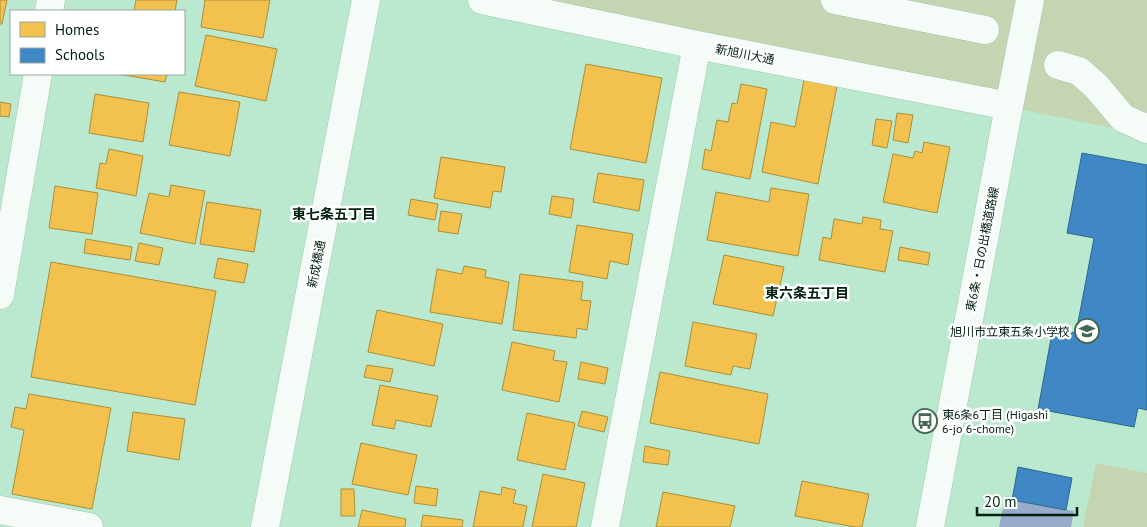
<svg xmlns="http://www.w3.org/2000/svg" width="1147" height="527" viewBox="0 0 1147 527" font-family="'PT Sans','Noto Sans JP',sans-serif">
<rect width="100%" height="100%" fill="#bbe9cf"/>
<g fill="#c5d5b2">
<path d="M482,0h665v135z"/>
<path d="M1096,463l51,10v54h-64z"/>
</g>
<path fill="#99abcb" d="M1005,498l69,13 -3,16h-72z"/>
<g fill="#f2c14e" stroke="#a9903b">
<path d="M0,0h7l-5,24h-2z"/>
<path d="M136,0h41l-2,11h-41z"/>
<path d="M205,0h65l-7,38 -62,-11z"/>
<path d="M206,35l71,14 -11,52 -71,-15z"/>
<path d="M586,64l76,14 -16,85 -76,-14z"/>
<path d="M118,74h49l-2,8z"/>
<path d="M804,80l33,6 -19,98 -56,-12 9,-50 24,5z"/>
<path d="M741,84l26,5 -17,90 -48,-10 3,-20 6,2 6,-31 11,2 4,-19 5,1z"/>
<path d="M179,92l61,10 -10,54 -61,-11z"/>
<path d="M95,94l54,9 -6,39 -54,-9z"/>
<path d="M0,102l11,2 -2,13 -9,-1z"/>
<path d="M897,113l16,2 -5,28 -15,-3z"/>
<path d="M876,119l16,2 -5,27 -15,-3z"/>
<path d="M924,142l26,5 -13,66 -54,-11 10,-48 20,4 2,-7 7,2z"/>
<path d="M109,149l34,7 -7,40 -40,-8 4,-25 6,1z"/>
<path d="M441,157l64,10 -4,25 -8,-1 -3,17 -56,-10z"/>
<path d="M598,173l46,7 -5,31 -46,-9z"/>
<path d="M171,185l34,6 -10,53 -55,-11 9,-40 20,4z"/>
<path d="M55,186l43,7 -6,41 -43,-6z"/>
<path d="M771,188l38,6 -11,62 -91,-16 9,-48 53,10z"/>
<path d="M552,196l22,3 -3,19 -22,-4z"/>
<path d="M411,199l27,5 -3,16 -27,-5z"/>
<path d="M207,202l54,8 -7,42 -54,-8z"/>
<path d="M441,211l21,3 -4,20 -20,-3z"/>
<path d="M863,217l18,3 -1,9 13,2 -8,41 -66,-12 4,-23 8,2 3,-20 28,5z"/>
<path d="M577,225l56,9 -5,31 -18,-4 -3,18 -38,-7z"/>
<path d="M86,239l46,8 -2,13 -46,-7z"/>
<path d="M139,243l24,5 -4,17 -24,-4z"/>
<path d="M900,247l30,6 -2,12 -30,-5z"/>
<path d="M724,255l60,12 -11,49 -60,-12z"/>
<path d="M218,258l30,6 -4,19 -30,-5z"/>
<path d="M51,262l165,29 -21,114 -164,-28z"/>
<path d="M464,266l22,4 -1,7 24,5 -7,42 -72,-12 7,-43 25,5z"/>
<path d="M520,274l63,8 -2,18 10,1 -4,29 -10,-2 -1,10 -63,-8z"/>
<path d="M377,310l66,14 -9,42 -66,-14z"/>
<path d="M693,322l64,12 -7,35 -17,-3 -2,9 -46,-9z"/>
<path d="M512,342l43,9 -2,9 14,2 -8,40 -57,-12z"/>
<path d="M581,362l27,6 -3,16 -27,-5z"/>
<path d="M367,365l26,4 -3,13 -26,-5z"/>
<path d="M660,372l108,22 -9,50 -109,-21z"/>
<path d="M380,385l58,11 -7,31 -35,-7 -2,9 -22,-4z"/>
<path d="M29,394l82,14 -19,101 -80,-15 12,-64 -13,-3 4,-20 11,2z"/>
<path d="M582,411l26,6 -4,15 -26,-6z"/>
<path d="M133,412l52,7 -6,41 -52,-9z"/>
<path d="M527,413l48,10 -10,47 -48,-10z"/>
<path d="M361,443l56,12 -9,40 -56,-11z"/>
<path d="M645,446l25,5 -2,14 -25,-3z"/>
<path d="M543,474l42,9 -9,44h-44z"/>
<path d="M802,481l67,13 -7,33h-7l-60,-11z"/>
<path d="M416,486l22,3 -2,17 -22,-3z"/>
<path d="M502,487l14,3 -3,13 14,3 -4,21h-50l7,-36 21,4z"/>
<path d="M341,489h13l1,27h-14z"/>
<path d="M663,492l72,14 -5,21h-74z"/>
<path d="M362,510l44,9 -1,8h-47z"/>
<path d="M423,515l40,5 -1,7h-41z"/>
</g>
<g fill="#3f88c5" stroke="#2c688e">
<path d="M1082,153l65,12v245l-9,-2 -4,19 -96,-18 15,-81 23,5 18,-95 -27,-5z"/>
<path d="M1018,467l54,11 -6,32 -54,-10z"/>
</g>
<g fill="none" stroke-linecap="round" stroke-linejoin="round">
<defs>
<g id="street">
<path d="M482,0l215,45 312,61"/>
<path d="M835,0l150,30"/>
<path d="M49,11l2,-11"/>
<path d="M1058,65l21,6 17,15 27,32 24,11"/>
<path d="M0,295l38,-221"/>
<path d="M0,510l89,17"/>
<path d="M605,527l92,-482"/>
</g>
<g id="secondary">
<path d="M265,527l101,-527"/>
<path d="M930,527l76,-405 24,-122"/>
</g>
</defs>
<use href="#street" stroke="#a2c6b2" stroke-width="29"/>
<use href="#secondary" stroke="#a2c6b2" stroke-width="29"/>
<use href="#street" stroke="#f5fcf8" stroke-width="28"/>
<use href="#secondary" stroke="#f5fcf8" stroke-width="28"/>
</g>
<defs>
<symbol id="school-ring" viewBox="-11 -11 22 22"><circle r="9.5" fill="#fff" stroke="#416652" stroke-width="1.5"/><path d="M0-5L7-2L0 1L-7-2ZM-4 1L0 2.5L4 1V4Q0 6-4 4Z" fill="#416652"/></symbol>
<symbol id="bus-ring" viewBox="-11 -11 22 22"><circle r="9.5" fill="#fff" stroke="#416652" stroke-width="1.5"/><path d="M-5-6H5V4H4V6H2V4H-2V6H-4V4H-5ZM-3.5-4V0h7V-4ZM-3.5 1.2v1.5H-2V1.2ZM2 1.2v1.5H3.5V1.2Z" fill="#416652"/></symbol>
</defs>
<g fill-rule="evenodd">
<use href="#school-ring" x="1073" y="317" width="28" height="28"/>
<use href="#bus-ring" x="911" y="407" width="28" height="28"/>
</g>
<g text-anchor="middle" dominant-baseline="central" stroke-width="5" stroke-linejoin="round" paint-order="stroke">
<g font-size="12" fill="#001f0f" stroke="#fff">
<text transform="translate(745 54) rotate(11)">新旭川大通</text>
<text transform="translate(982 249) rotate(-79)">東6条・日の出橋道路線</text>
<text transform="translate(316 264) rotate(-79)">新成橋通</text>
</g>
<g font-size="12" fill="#001f0f" stroke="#fff" text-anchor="end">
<text x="1070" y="331">旭川市立東五条小学校</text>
<text x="942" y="414" text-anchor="start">東6条6丁目 (Higashi<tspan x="942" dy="14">6-jo 6-chome)</tspan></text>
</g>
<g font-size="14" font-weight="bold" fill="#001f0f" stroke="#fff">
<text x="334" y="214">東七条五丁目</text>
<text x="807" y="293">東六条五丁目</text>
</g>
</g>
<rect x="10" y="10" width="175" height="65" fill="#ffffff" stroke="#99a59f"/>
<rect x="20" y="22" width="25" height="15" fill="#f2c14e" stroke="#99a59f"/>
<text x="55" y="35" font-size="15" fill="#001f0f">Homes</text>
<rect x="20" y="48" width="25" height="15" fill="#3f88c5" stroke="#99a59f"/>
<text x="55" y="60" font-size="15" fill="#001f0f">Schools</text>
<path d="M977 507v8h100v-8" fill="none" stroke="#001f0f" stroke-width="2.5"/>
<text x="984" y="507" font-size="15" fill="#001f0f" stroke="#ffffff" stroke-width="4" paint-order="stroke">20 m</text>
</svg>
